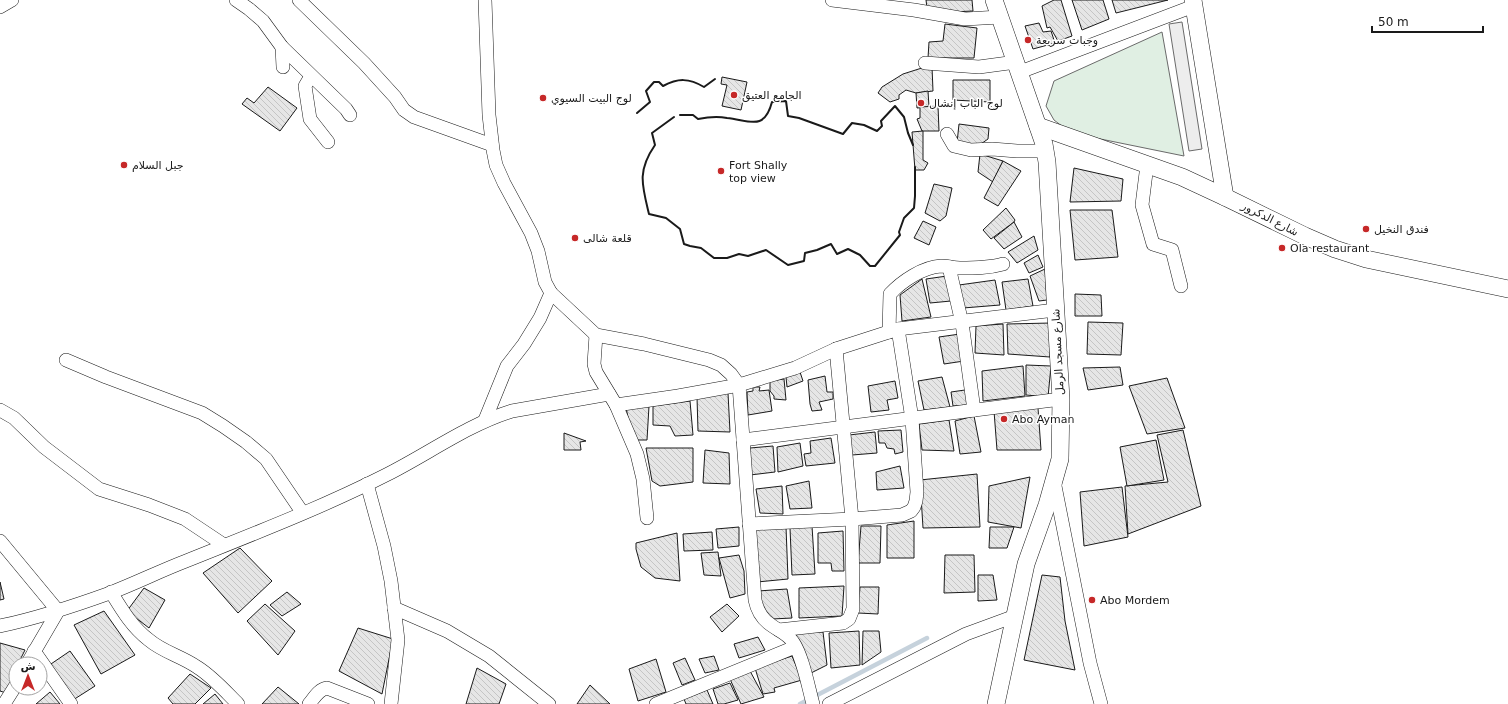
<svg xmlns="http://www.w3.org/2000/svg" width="1508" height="704" viewBox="0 0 1508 704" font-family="'DejaVu Sans',Vazirmatn,sans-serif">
<defs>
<pattern id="building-back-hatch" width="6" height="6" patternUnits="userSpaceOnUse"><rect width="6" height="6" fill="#e6e6e6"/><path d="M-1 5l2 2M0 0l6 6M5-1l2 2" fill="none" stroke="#c5c5c5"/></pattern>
</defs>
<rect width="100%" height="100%" fill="#fff"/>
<path fill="#e0efe3" stroke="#6a6a6a" d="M1162,32l22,124 -113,-23 -17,-13 -8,-14 8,-25z"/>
<path fill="#ededed" stroke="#6a6a6a" d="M1182,22l20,127 -13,2 -20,-127z"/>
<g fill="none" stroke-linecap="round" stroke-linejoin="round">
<path stroke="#c6d2dc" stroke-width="4.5" d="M800,704l127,-66"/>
</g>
<g fill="url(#building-back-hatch)" stroke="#1a1a1a">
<path d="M926,0h46l1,11 -22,1 -24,-4z"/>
<path d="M1054,0h7l11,36 -14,5 -8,-14 -3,1 -5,-22z"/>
<path d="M1072,0h31l6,19 -27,11z"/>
<path d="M1112,0h56l-52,13z"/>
<path d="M1039,23l4,9 8,-1 4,12 -22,6 -8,-23z"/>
<path d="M945,24l32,4 -3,30h-46l1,-16 14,-1z"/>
<path d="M925,67h7l1,24 -17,2 -10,-3 -7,5v4l-9,3 -12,-9 4,-6 21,-13z"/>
<path d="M722,77l25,5 -6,28 -19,-4 5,-21 -6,-1z"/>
<path d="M953,80h37v22l-37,-2z"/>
<path d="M268,87l29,21 -17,23 -38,-27 5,-6 7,5z"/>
<path d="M928,91l1,16 -12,1 -1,-15z"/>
<path d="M938,106l1,25h-17l-5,-12 3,-1v-11z"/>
<path d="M959,124l30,4 -1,11 -10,7 -21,-3z"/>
<path d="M923,131v29l5,3 -4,7h-9l-3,-38z"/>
<path d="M980,154l23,7 -10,21 -15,-10z"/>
<path d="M1003,161l18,10 -23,35 -14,-8z"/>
<path d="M1074,168l49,11 -2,22 -51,1z"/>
<path d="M934,184l18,4 -6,28 -6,5 -15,-8z"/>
<path d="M1006,208l9,12 -1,2 -23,17 -8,-9z"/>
<path d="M1070,210h42l6,47 -43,3z"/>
<path d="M923,221l13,6 -7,18 -15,-7z"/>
<path d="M1014,222l8,15 -18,12 -10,-11z"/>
<path d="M1034,236l4,14 -21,13 -9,-11z"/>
<path d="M1038,255l5,12 -14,6 -5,-10z"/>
<path d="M1045,269l2,31 -8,1 -9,-25z"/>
<path d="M947,276l4,25 -21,2 -4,-24z"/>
<path d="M922,279l9,38 -29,4 -2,-26z"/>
<path d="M1028,279l5,27 -27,4 -4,-28z"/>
<path d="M995,280l5,25 -37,3 -4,-23z"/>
<path d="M1075,294l26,1 1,21h-27z"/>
<path d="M1088,322l35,1 -2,32 -34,-1z"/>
<path d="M1051,323l-1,34 -42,-3 -1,-30z"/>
<path d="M1003,324l1,31 -29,-2 1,-27z"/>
<path d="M960,334l4,27 -20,3 -5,-27z"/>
<path d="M1026,365l25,1 -3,31 -22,-2z"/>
<path d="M1023,366l2,30 -42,5 -1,-30z"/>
<path d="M1120,367l3,18 -35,5 -5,-22z"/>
<path d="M800,372l3,9 -16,6 -1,-10z"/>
<path d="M825,376l2,16h6v7l-14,3 3,8 -10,1 -2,-7 -2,-24z"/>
<path d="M942,377l8,30 -26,3 -6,-29z"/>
<path d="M1167,378l18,50 -38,6 -18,-48z"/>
<path d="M784,379l2,21 -12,-1v-3l-4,-5v-10z"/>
<path d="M895,381l3,17 -11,2 2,10 -18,2 -3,-26z"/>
<path d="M753,387h7l-1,4 10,-1 3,21 -24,4 -1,-23 6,-1z"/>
<path d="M965,390l4,15 -16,1 -2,-14z"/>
<path d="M728,393l2,39 -32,-1 -1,-34z"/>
<path d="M690,401l3,34 -18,1 -5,-10 -17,-1v-19z"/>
<path d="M649,406l-2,34h-14l-7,-32z"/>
<path d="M1038,408l3,42h-44l-3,-39z"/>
<path d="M974,416l7,36 -21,2 -5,-33z"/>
<path d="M949,420l5,31 -32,-1 -3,-26z"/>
<path d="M901,430l2,22 -8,2 -1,-5 -7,-1 -2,-5h-6l-1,-12z"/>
<path d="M1183,430l18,76 -73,28 -3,-48 43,-4 -11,-47z"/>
<path d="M875,432l2,21 -25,2 -3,-20z"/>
<path d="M564,433l22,8 -6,1 1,8h-17z"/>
<path d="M831,438l4,25 -29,3 -2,-12 7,-1 -1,-12z"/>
<path d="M1156,440l8,40 -37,6 -7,-39z"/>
<path d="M800,443l3,23 -25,6 -1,-25z"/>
<path d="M773,446l2,26 -25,3v-27z"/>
<path d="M646,448h47v34l-33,4 -8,-5z"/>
<path d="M705,450l24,3 1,31 -27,-1z"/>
<path d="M900,466l4,22 -27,2 -1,-18z"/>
<path d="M977,474l3,53 -57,1 -3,-48z"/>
<path d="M1030,477l-9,51 -33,-6 1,-36z"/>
<path d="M809,481l3,27 -22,1 -4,-23z"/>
<path d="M782,486l1,28 -23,-1 -4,-24z"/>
<path d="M1122,487l6,50 -44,9 -4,-54z"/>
<path d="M914,521v37h-27v-33z"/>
<path d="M812,526l3,48 -23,1 -2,-47z"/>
<path d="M861,526h20l-1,37h-22z"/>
<path d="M739,527v19l-21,2 -2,-19z"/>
<path d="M786,527l2,52 -31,3 -1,-54z"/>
<path d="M990,527h24l-7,21h-18z"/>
<path d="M843,531l1,40h-12l-1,-8h-13v-30z"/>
<path d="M712,532l1,18 -29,1 -1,-17z"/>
<path d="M677,533l3,48 -25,-3 -14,-11 -5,-18v-6z"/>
<path d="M240,548l32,33 -34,32 -35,-40z"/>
<path d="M718,552l3,24 -17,-1 -3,-22z"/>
<path d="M739,555l5,16 1,23 -15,4 -11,-40z"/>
<path d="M945,555h29l1,37 -31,1z"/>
<path d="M978,575h15l4,25 -19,1z"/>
<path d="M1042,575l18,2 5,44 10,49 -51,-10z"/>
<path d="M0,582l4,17 -4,1z"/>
<path d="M844,586l-2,30 -43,2v-30z"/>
<path d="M860,587h19l-1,27 -20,-1z"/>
<path d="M144,588l21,12 -16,28 -22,-17z"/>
<path d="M787,589l5,29 -20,1 -12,-9 -2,-19z"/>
<path d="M287,592l14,12 -19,12 -12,-11z"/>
<path d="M265,604l30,27 -17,24 -31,-34z"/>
<path d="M727,604l12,12 -17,16 -12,-15z"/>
<path d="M104,611l31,44 -34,19 -27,-49z"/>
<path d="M358,628l35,11 -11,55 -43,-23z"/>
<path d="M859,631l1,34 -29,3 -2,-35z"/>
<path d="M863,631h16l2,21 -19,13z"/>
<path d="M795,632h28l4,33 -20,10z"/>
<path d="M758,637l7,13 -26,8 -5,-14z"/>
<path d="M0,643l25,7 -7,14h-2v6l-10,23 -6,-2z"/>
<path d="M70,651l25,35 -22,14 -25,-34z"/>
<path d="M714,656l5,14 -14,3 -6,-14z"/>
<path d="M792,656l10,24 -28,8 1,4 -12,2 -8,-26z"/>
<path d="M685,658l10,22 -13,5 -9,-22z"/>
<path d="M656,659l10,33 -28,9 -9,-32z"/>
<path d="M477,668l29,16 -7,20h-33z"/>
<path d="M750,671l14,26 -23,7 -11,-25z"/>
<path d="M190,674l21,14 -16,16h-22l-5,-6z"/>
<path d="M730,683l8,17 -14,4h-6l-5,-15z"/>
<path d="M590,685l20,19h-33z"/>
<path d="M278,687l21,17h-37z"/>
<path d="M707,690l6,14h-27l-2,-5z"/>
<path d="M50,692l10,12h-24z"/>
<path d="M215,694l8,10h-20z"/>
</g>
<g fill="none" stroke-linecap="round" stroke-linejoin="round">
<defs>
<g id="minor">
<path d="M236,0l13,9 14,12 19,26 64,62 4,6"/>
<path d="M299,0l65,63 31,34 9,13 10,7 78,28"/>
<path d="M485,0l4,115 4,35 3,15 8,18 27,50 7,18 7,31 6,11 45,42 48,9 65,16 12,5 10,9 8,11 16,215c2,10 7,19 16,25 8,6 17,9 22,17 10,15 15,44 20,62"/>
<path d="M832,0l82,10 51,9 35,-2"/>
<path d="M0,7l12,-7"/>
<path d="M282,47l1,20"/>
<path d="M925,63l54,4 37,-5"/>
<path d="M1020,72l174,-66"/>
<path d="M311,76l-6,10 5,33 18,23"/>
<path d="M947,134l7,12 17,4 21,-1 25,2h28"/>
<path d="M1147,165l-5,40 11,39 19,6 9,36"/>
<path d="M949,267l13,56 12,87"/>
<path d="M889,332l1,-38c12,-13 33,-27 51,-28 6,0 13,2 19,2 15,0 29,0 43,-4"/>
<path d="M596,335l-2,29 2,8 20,33 21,49 6,25 4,39"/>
<path d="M66,360l40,17 96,36 21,13 23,16 20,17 36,53"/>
<path d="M616,405l62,-9 61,-11 56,-17 41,-19 62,-20 157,-19"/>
<path d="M0,410l14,8 30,29 55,42 50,16 36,14 39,26"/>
<path d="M485,420l22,-54 17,-22 16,-26 11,-25"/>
<path d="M743,440l318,-41"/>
<path d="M1054,481l36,182 11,41"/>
<path d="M367,484l17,62 7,35 7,59 -7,64"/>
<path d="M749,524l103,-5 50,-4 9,-4 3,-4 2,-6 1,-9 -5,-73 -14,-90"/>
<path d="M0,541l58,70 -31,53"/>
<path d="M111,592c11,18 21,35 38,48 14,12 32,16 48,27 16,10 28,24 41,37"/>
<path d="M394,608l53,23 42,25 60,48"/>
<path d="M0,626c38,-8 74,-20 110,-33 26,-10 50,-22 76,-32 67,-27 135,-53 200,-86 42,-21 81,-50 126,-64l97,-17"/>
<path d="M779,630l64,-7 6,-4 4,-10 -1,-90 -16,-170"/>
<path d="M34,651l37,53"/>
<path d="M4,704l12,-19"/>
<path d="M309,704c5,-6 10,-15 18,-16l41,16"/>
<path d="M656,704l139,-57"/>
<path d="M829,704l137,-70 49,-18"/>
</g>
<g id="tertiary">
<path d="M994,0l50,144 3,18 14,237 -1,60 -13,46 -21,59 -30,140"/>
<path d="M1193,0l32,197"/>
<path d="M1038,126l144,51 43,20 80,39 30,13 31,10 142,30"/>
</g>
</defs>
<use href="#minor" stroke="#1a1a1a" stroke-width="14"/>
<use href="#tertiary" stroke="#1a1a1a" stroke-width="18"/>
<use href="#minor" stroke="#fff" stroke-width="13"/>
<use href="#tertiary" stroke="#fff" stroke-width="17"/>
<g stroke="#1a1a1a" stroke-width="2">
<path d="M637,113l13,-11 -4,-11 8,-9h5l4,4c15,-8 26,-8 41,1l11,-8"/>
<path d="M680,115h13l5,4c10,-2 19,-3 29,-1 22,2 37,14 45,-16l14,-1 2,15 11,2 44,16 9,-11 12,2 13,6 5,-5 -1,-5 14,-15 9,11 4,16 5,12"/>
<path d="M674,117l-22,16 3,12c-18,26 -13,40 -6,69l17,4 14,11 4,15 6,2 11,2 13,10h13l12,-4 9,2 18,-6 22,15 16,-4 1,-8 12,-3 14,-6 6,10 11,-5 12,6 10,11h5l25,-31 -1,-3 5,-14 10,-10 1,-12v-29"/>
</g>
</g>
<g fill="#c62828" stroke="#fff" stroke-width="1.5">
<circle cx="1028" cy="40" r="4"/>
<circle cx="734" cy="95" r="4"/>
<circle cx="543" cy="98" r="4"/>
<circle cx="921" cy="103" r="4"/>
<circle cx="124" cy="165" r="4"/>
<circle cx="721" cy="171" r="4"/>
<circle cx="1366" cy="229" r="4"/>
<circle cx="575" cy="238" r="4"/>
<circle cx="1282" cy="248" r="4"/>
<circle cx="1004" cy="419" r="4"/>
<circle cx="1092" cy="600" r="4"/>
</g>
<g text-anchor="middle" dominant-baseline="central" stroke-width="3" stroke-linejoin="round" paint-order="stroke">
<g font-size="11" fill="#1a1a1a" stroke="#fff" text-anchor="start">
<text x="1036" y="40">وجبات سريعة</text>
<text x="742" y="95">الجامع العتيق</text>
<text x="551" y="98">لوج البيت السيوي</text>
<text x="929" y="103">لوج الباب إنشال</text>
<text x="132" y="165">جبل السلام</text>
<text x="729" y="165">Fort Shally<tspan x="729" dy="13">top view</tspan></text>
<text x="1374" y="229">فندق النخيل</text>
<text x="583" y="238">قلعة شالى</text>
<text x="1290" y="248">Ola restaurant</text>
<text x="1012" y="419">Abo Ayman</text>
<text x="1100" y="600">Abo Mordem</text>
</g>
<g font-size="11" fill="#1a1a1a" stroke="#fff">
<text transform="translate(1270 219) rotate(27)">شارع الدكرور</text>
<text transform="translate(1058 352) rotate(-93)">شارع مسجد الرمل</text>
</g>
</g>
<g transform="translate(28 676)"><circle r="19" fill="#ffffff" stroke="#a3a3a3"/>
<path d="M0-3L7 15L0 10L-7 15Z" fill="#c62828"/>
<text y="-6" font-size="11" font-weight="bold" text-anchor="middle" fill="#1a1a1a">ش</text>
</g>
<path d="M1372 26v6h111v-6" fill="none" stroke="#1a1a1a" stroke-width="2"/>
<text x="1378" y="26" font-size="12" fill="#1a1a1a" stroke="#ffffff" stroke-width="3" paint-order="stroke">50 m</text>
</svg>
